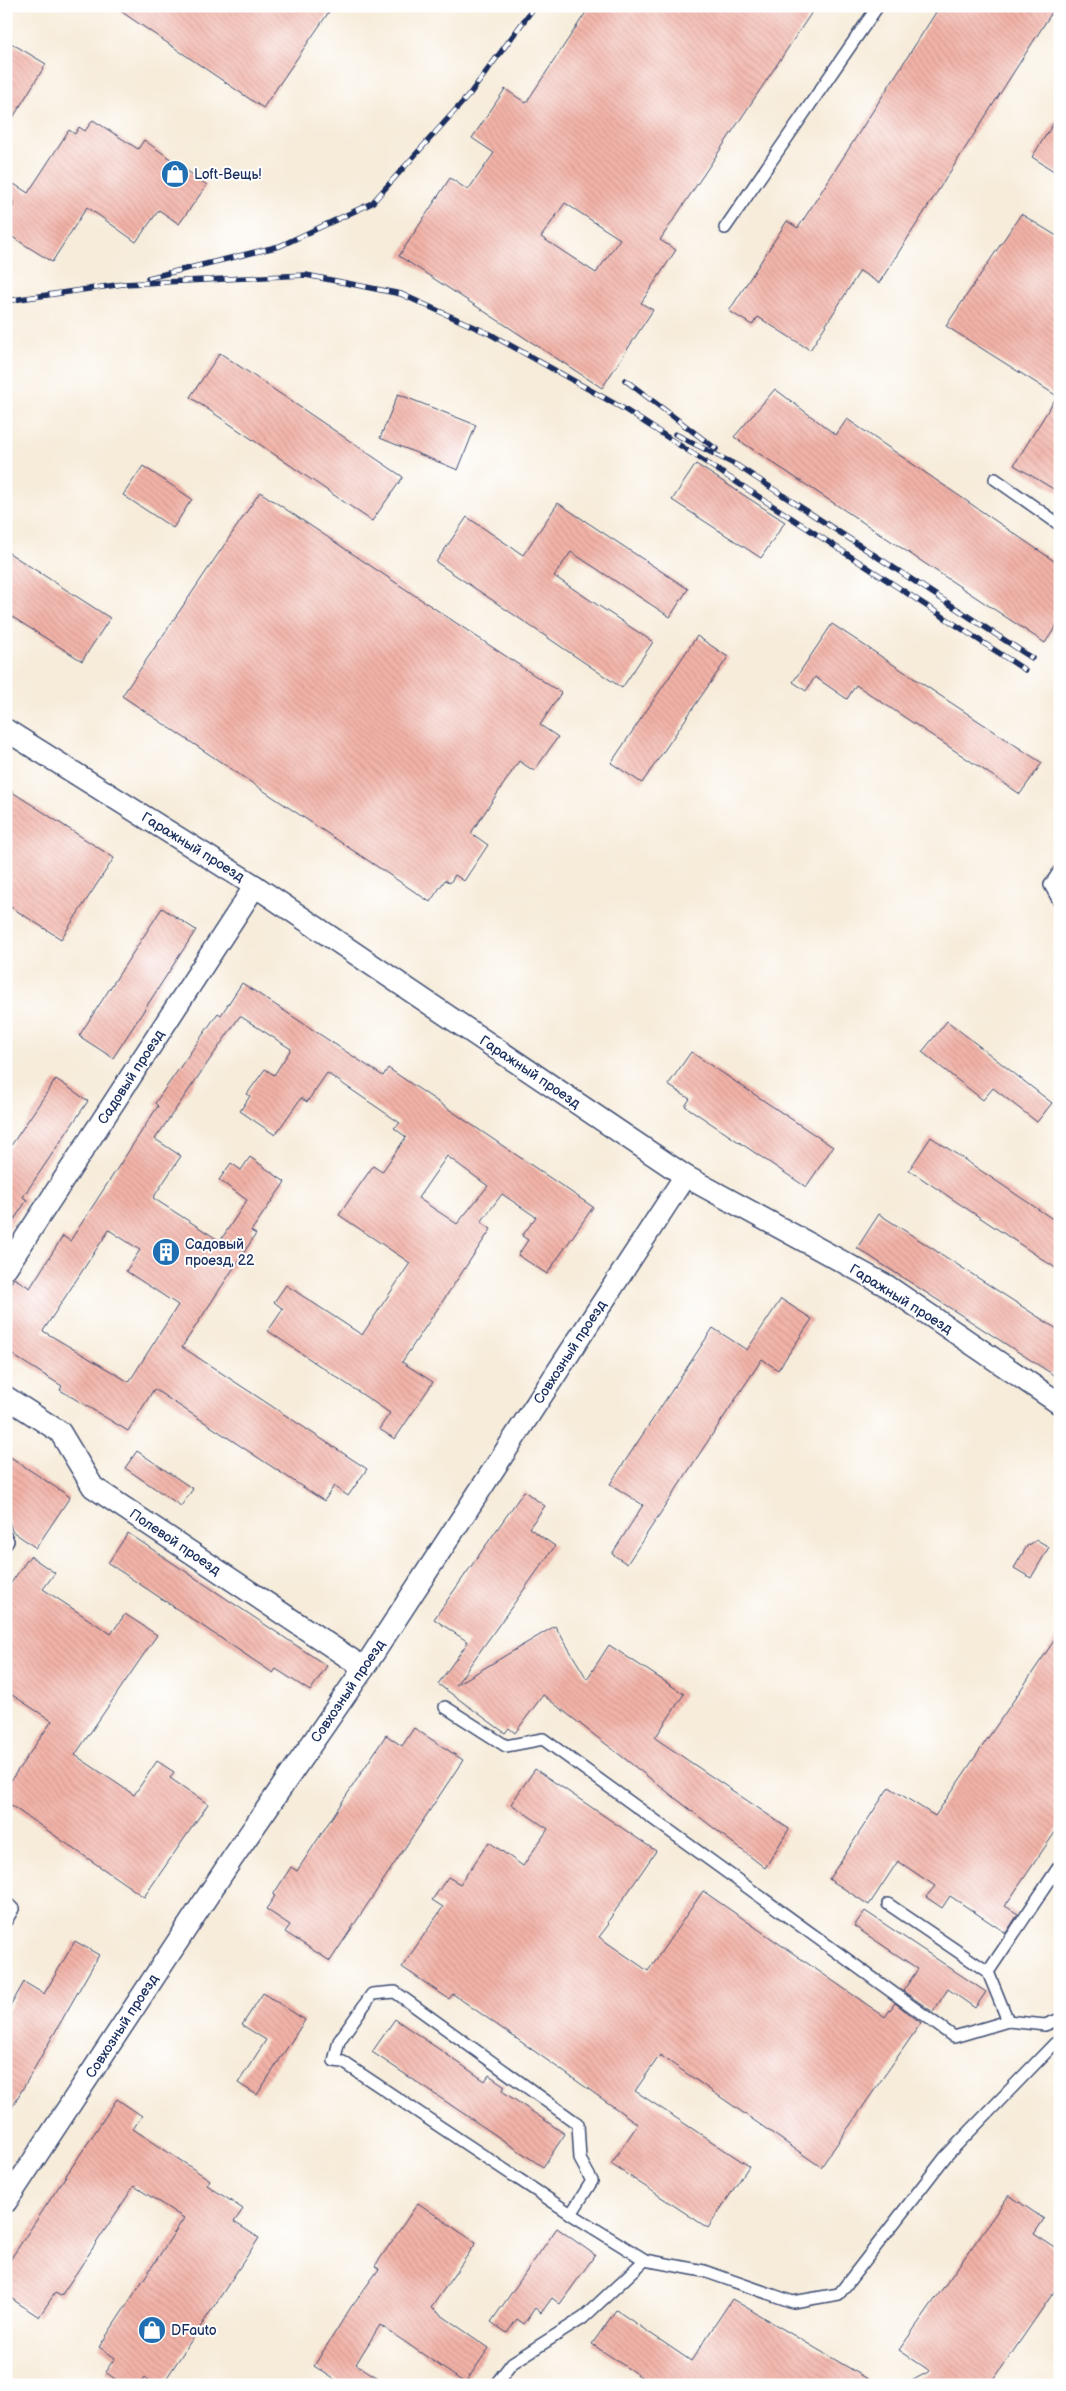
<svg xmlns="http://www.w3.org/2000/svg" width="1066" height="2391" viewBox="0 0 1066 2391" font-family="'Balsamiq Sans',sans-serif">
<defs>
<pattern id="building-back-hatch" width="6" height="6" patternUnits="userSpaceOnUse" patternTransform="scale(1.25)"><rect width="6" height="6" fill="#f2b2a7"/><path d="M-1 5l2 2M0 0l6 6M5-1l2 2" fill="none" stroke="#cf9992"/></pattern>
</defs>
<rect width="100%" height="100%" fill="#fff"/>
<filter id="ink" filterUnits="userSpaceOnUse"><feTurbulence type="fractalNoise" baseFrequency=".02" numOctaves="2"/><feDisplacementMap in="SourceGraphic" scale="10" xChannelSelector="R" yChannelSelector="G"/><feConvolveMatrix kernelMatrix="1 2 1 2 8 2 1 2 1" color-interpolation-filters="sRGB"/></filter>
<filter id="wash" filterUnits="userSpaceOnUse"><feTurbulence type="fractalNoise" baseFrequency=".0096" numOctaves="4" result="noise"/><feDisplacementMap in="SourceGraphic" scale="20" xChannelSelector="R" yChannelSelector="G"/><feGaussianBlur stdDeviation="1.12" result="paint"/><feColorMatrix in="noise" values="0 0 0 0 0 0 0 0 0 0 0 0 0 0 0 0 0 1.4 0 .05"/><feComposite in="paint" operator="in"/></filter>
<g filter="url(#wash)">
<rect width="100%" height="100%" fill="#f7ecda"/>
<g id="blocks">
<g fill="url(#building-back-hatch)" fill-rule="evenodd">
<path d="M113,6h220l-70,102z"/>
<path d="M590,6h226l-156,234 16,10 -35,53 12,7 -51,78 -203,-132 51,-78 18,12 26,-37 -22,-15 33,-49 21,14zM565,203l55,36 -24,34 -55,-36z"/>
<path d="M940,6h116l-177,277 -19,-12 -50,79 -52,-33 -6,8 -23,-14 58,-90 11,7z"/>
<path d="M6,40l40,24 -40,65z"/>
<path d="M1060,113v62l-28,-18z"/>
<path d="M93,120l45,29 6,-9 63,45 -28,39 -20,-14 -23,32 -49,-35 -35,55 -46,-29v-17l9,-13 -9,-7 8,-12 14,9 41,-63 6,4 4,-7 6,4z"/>
<path d="M1021,214l39,24v255l-46,-28 43,-69 -111,-70z"/>
<path d="M220,353l183,124 -31,44 -182,-124z"/>
<path d="M775,389l61,46 11,-16 213,146v55l-15,23 -311,-206z"/>
<path d="M398,394l78,31 -18,45 -78,-32z"/>
<path d="M696,464l89,58 -24,36 -89,-58z"/>
<path d="M143,466l49,33 -19,29 -50,-33z"/>
<path d="M260,492l301,201 -21,32 18,12 -24,34 -15,-10 -48,72 17,12 -24,36 -9,-6 -5,8 -5,-3 -15,22 -308,-206z"/>
<path d="M558,503l130,86 -18,28 -99,-65 -17,24 99,66 -31,46 -186,-126 31,-45 56,38z"/>
<path d="M6,551l104,67 -28,43 -76,-48z"/>
<path d="M832,624l210,139 -22,31 -164,-109 -9,14 -32,-22 -9,14 -13,-9z"/>
<path d="M697,636l31,21 -86,126 -31,-20z"/>
<path d="M6,788l108,70 -53,81 -55,-35z"/>
<path d="M162,908l34,22 -83,128 -34,-22z"/>
<path d="M242,983l141,93 5,-8 205,139 -46,67 -29,-19 10,-15 -6,-4 14,-19 -34,-23 -21,28 10,7 -89,133 31,20 -38,57 -16,-10 11,-16 -122,-82 15,-22 -9,-7 12,-17 76,50 48,-72 -71,-48 34,-49 9,6 24,-35 -12,-9 6,-5 -73,-50 -20,29 -6,-4 -26,37 -35,-24 10,-15 -3,-2 18,-25 9,6 17,-26 -51,-33 -85,123 26,17 -28,42 67,43 27,-41 -28,-20 12,-17 10,7 9,-13 35,25 -34,49 5,3 -74,113 185,122 -19,27 -14,-10 -10,15 -170,-112 -26,42 -68,-41 2,-4 -56,-35v-61l8,-12 16,10 33,-52 7,5 88,-135 -3,-3 63,-90 3,2zM447,1156l41,30 -31,38 -39,-26zM109,1230l31,20 -14,21 52,34 -49,77 -86,-51z"/>
<path d="M947,1021l105,82 -15,19 -44,-34 -10,12 -61,-48z"/>
<path d="M691,1052l142,95 -27,40 -121,-81 5,-7 -22,-14z"/>
<path d="M56,1079l32,22 -65,96 4,3 -21,32v-79z"/>
<path d="M931,1137l129,87v47l-151,-101z"/>
<path d="M879,1214l181,117v48l-203,-131z"/>
<path d="M781,1299l31,20 -34,51 -16,-11 -135,205 -15,-10 31,-49 -33,-21 103,-156 34,22z"/>
<path d="M137,1451l56,38 -12,17 -56,-38z"/>
<path d="M6,1454l64,43 -34,51 -24,-17 -6,-19z"/>
<path d="M524,1491l21,15 -16,22 26,18 -99,139 99,-59 32,53 22,-34 75,49 -29,44 134,91 -24,39 -222,-173 -28,38 -6,-5 -4,5 -67,-49 30,-42 -34,-23z"/>
<path d="M128,1533l199,133 -17,25 -34,-22 -3,4 -165,-110z"/>
<path d="M1037,1540l12,7 -18,31 -17,-10 13,-22z"/>
<path d="M30,1556l25,17 -12,16 68,45 14,-20 32,21 -82,120 59,40 23,-34 17,11 -4,6 38,26 -64,93 -138,-95v-15l46,-66 -46,-30v-101z"/>
<path d="M1060,1632v193l-55,81 13,8 -12,19 -56,-37 -8,12 -16,-11 9,-11 -37,-25 -29,44 -40,-26 60,-92 46,29z"/>
<path d="M414,1728l49,32 -133,201 -45,-29 5,-7 -24,-16 9,-13 -2,-1 18,-28 6,4 89,-136 16,11z"/>
<path d="M535,1769l121,82 -49,72 2,1 -10,13 49,34 55,-80 182,126 10,-14 26,20 -100,144 -161,-112 -25,36 114,75 -41,62 -97,-64 27,-40 -185,-130 -4,5 -47,-32 41,-60 -11,-7 16,-23 12,7 29,-42 34,24 25,-37 -37,-25z"/>
<path d="M865,1911l121,81 -11,16 -27,-19 -15,23 -30,-21 15,-22 -64,-43z"/>
<path d="M75,1941l24,14 -93,163v-104l18,-32 20,12z"/>
<path d="M263,1993l42,27 -48,75 -19,-12 28,-43 -24,-15z"/>
<path d="M395,2019l90,62 4,-6 16,11 -3,5 63,43 -22,33 -171,-115z"/>
<path d="M117,2099l25,17 -9,13 77,51 -3,5 36,24 -9,13 25,16 -97,147h-9l-9,-7 -5,7h-15l-19,-13 10,-14 -16,-11 85,-129 -50,-32 -73,110 -6,-3 -16,24 -33,-22v-29z"/>
<path d="M1009,2195l35,24 -10,15 26,17v32l-70,102h-86l26,-14 -31,-21z"/>
<path d="M418,2203l58,40 -45,65 58,40 -24,35 -85,-58 -24,39 33,21h-46l-29,-19 37,-59 28,-38 -4,-3z"/>
<path d="M557,2228l38,27 -35,49 -8,-6 -11,15 -6,-5 -11,16 -7,-5 -10,14 -16,-11z"/>
<path d="M732,2299l146,86h-225l-61,-41 24,-34 75,51z"/>
</g>
</g>
</g>
<g filter="url(#ink)">
<use href="#blocks" fill-opacity="0" stroke="#3c4b71" stroke-width="1"/>
<g fill="none" stroke-linecap="round" stroke-linejoin="round">
<defs>
<g id="lane">
<path d="M725,228l153,-222"/>
<path d="M995,479l65,46"/>
<path d="M1060,870l-10,15 10,18"/>
<path d="M6,1537l2,4 -2,3"/>
<path d="M445,1707l61,39 37,-7 411,298 54,-16"/>
<path d="M6,1902l7,7 -7,12"/>
<path d="M888,1904l100,68 20,49 37,4 15,-6"/>
<path d="M988,1972l72,-107"/>
<path d="M571,2214l21,-33 -12,-22 -2,-35 -183,-132 -23,2 -33,47 -5,20 9,1 228,152 74,46"/>
<path d="M495,2385l17,-22 71,-45 62,-58 59,11 89,31 46,-8 107,-138 114,-118"/>
</g>
<g id="street">
<path d="M6,730l249,156 430,290 202,110 173,118"/>
<path d="M6,1268l249,-382"/>
<path d="M6,1397l54,35 33,55 271,181"/>
<path d="M6,2202l226,-343 132,-191 321,-492"/>
</g>
</defs>
<use href="#lane" stroke="#3c4b71" stroke-width="14"/>
<use href="#street" stroke="#3c4b71" stroke-width="24"/>
<use href="#lane" stroke="#fff" stroke-width="11"/>
<use href="#street" stroke="#fff" stroke-width="21"/>
<defs>
<g id="rail">
<path d="M148,278l132,-32 92,-43 97,-108 66,-89"/>
<path d="M6,301l117,-17 183,-9 95,19 89,40 134,75 401,261"/>
<path d="M625,380l91,69"/>
<path d="M675,434l63,32 294,192"/>
</g>
</defs>
<use href="#rail" stroke="#1b2f5e" stroke-width="5.5"/>
<use href="#rail" stroke="#fff" stroke-width="4" stroke-dasharray="11" stroke-linecap="butt"/>
</g>
</g>
<defs>
<symbol id="shop-disc" viewBox="-11 -11 22 22"><circle r="9.5" fill="#1f6fb2" stroke="#fff"/><path d="M-5-2.5h2.3a2.7 3.5 0 0 1 5.4 0H5L5.5 6h-11ZM-1.5-2.5h3a1.5 2.3 0 0 0-3 0Z" fill="#fff"/></symbol>
<symbol id="building-disc" viewBox="-11 -11 22 22"><circle r="9.5" fill="#1f6fb2" stroke="#fff"/><path d="M-4-6H4V6H1V3H-1V6H-4ZM-2.5-4.3h1.7v1.8h-1.7ZM.8-4.3h1.7v1.8H.8ZM-2.5-1h1.7V.8h-1.7ZM.8-1h1.7V.8H.8Z" fill="#fff"/></symbol>
</defs>
<g fill-rule="evenodd">
<use href="#shop-disc" x="159" y="158" width="32" height="32"/>
<use href="#building-disc" x="150" y="1236" width="32" height="32"/>
<use href="#shop-disc" x="136" y="2314" width="32" height="32"/>
</g>
<g text-anchor="middle" dominant-baseline="central" stroke-width="4" stroke-linejoin="round" paint-order="stroke">
<g font-size="14" fill="#1b2f5e" stroke="#fff" text-anchor="start">
<text x="194" y="174">Loft-Вещь!</text>
<text x="185" y="1244">Садовый<tspan x="185" dy="16">проезд, 22</tspan></text>
<text x="171" y="2330">DFauto</text>
</g>
<g font-size="14" fill="#1b2f5e" stroke="#fff">
<text transform="translate(193 847) rotate(32)">Гаражный проезд</text>
<text transform="translate(530 1072) rotate(34)">Гаражный проезд</text>
<text transform="translate(131 1077) rotate(-57)">Садовый проезд</text>
<text transform="translate(901 1299) rotate(32)">Гаражный проезд</text>
<text transform="translate(570 1352) rotate(-57)">Совхозный проезд</text>
<text transform="translate(175 1542) rotate(34)">Полевой проезд</text>
<text transform="translate(348 1691) rotate(-56)">Совхозный проезд</text>
<text transform="translate(122 2026) rotate(-57)">Совхозный проезд</text>
</g>
</g>
<rect width="1066" height="2391" fill="none" stroke="#fff" stroke-width="25"/>
</svg>
